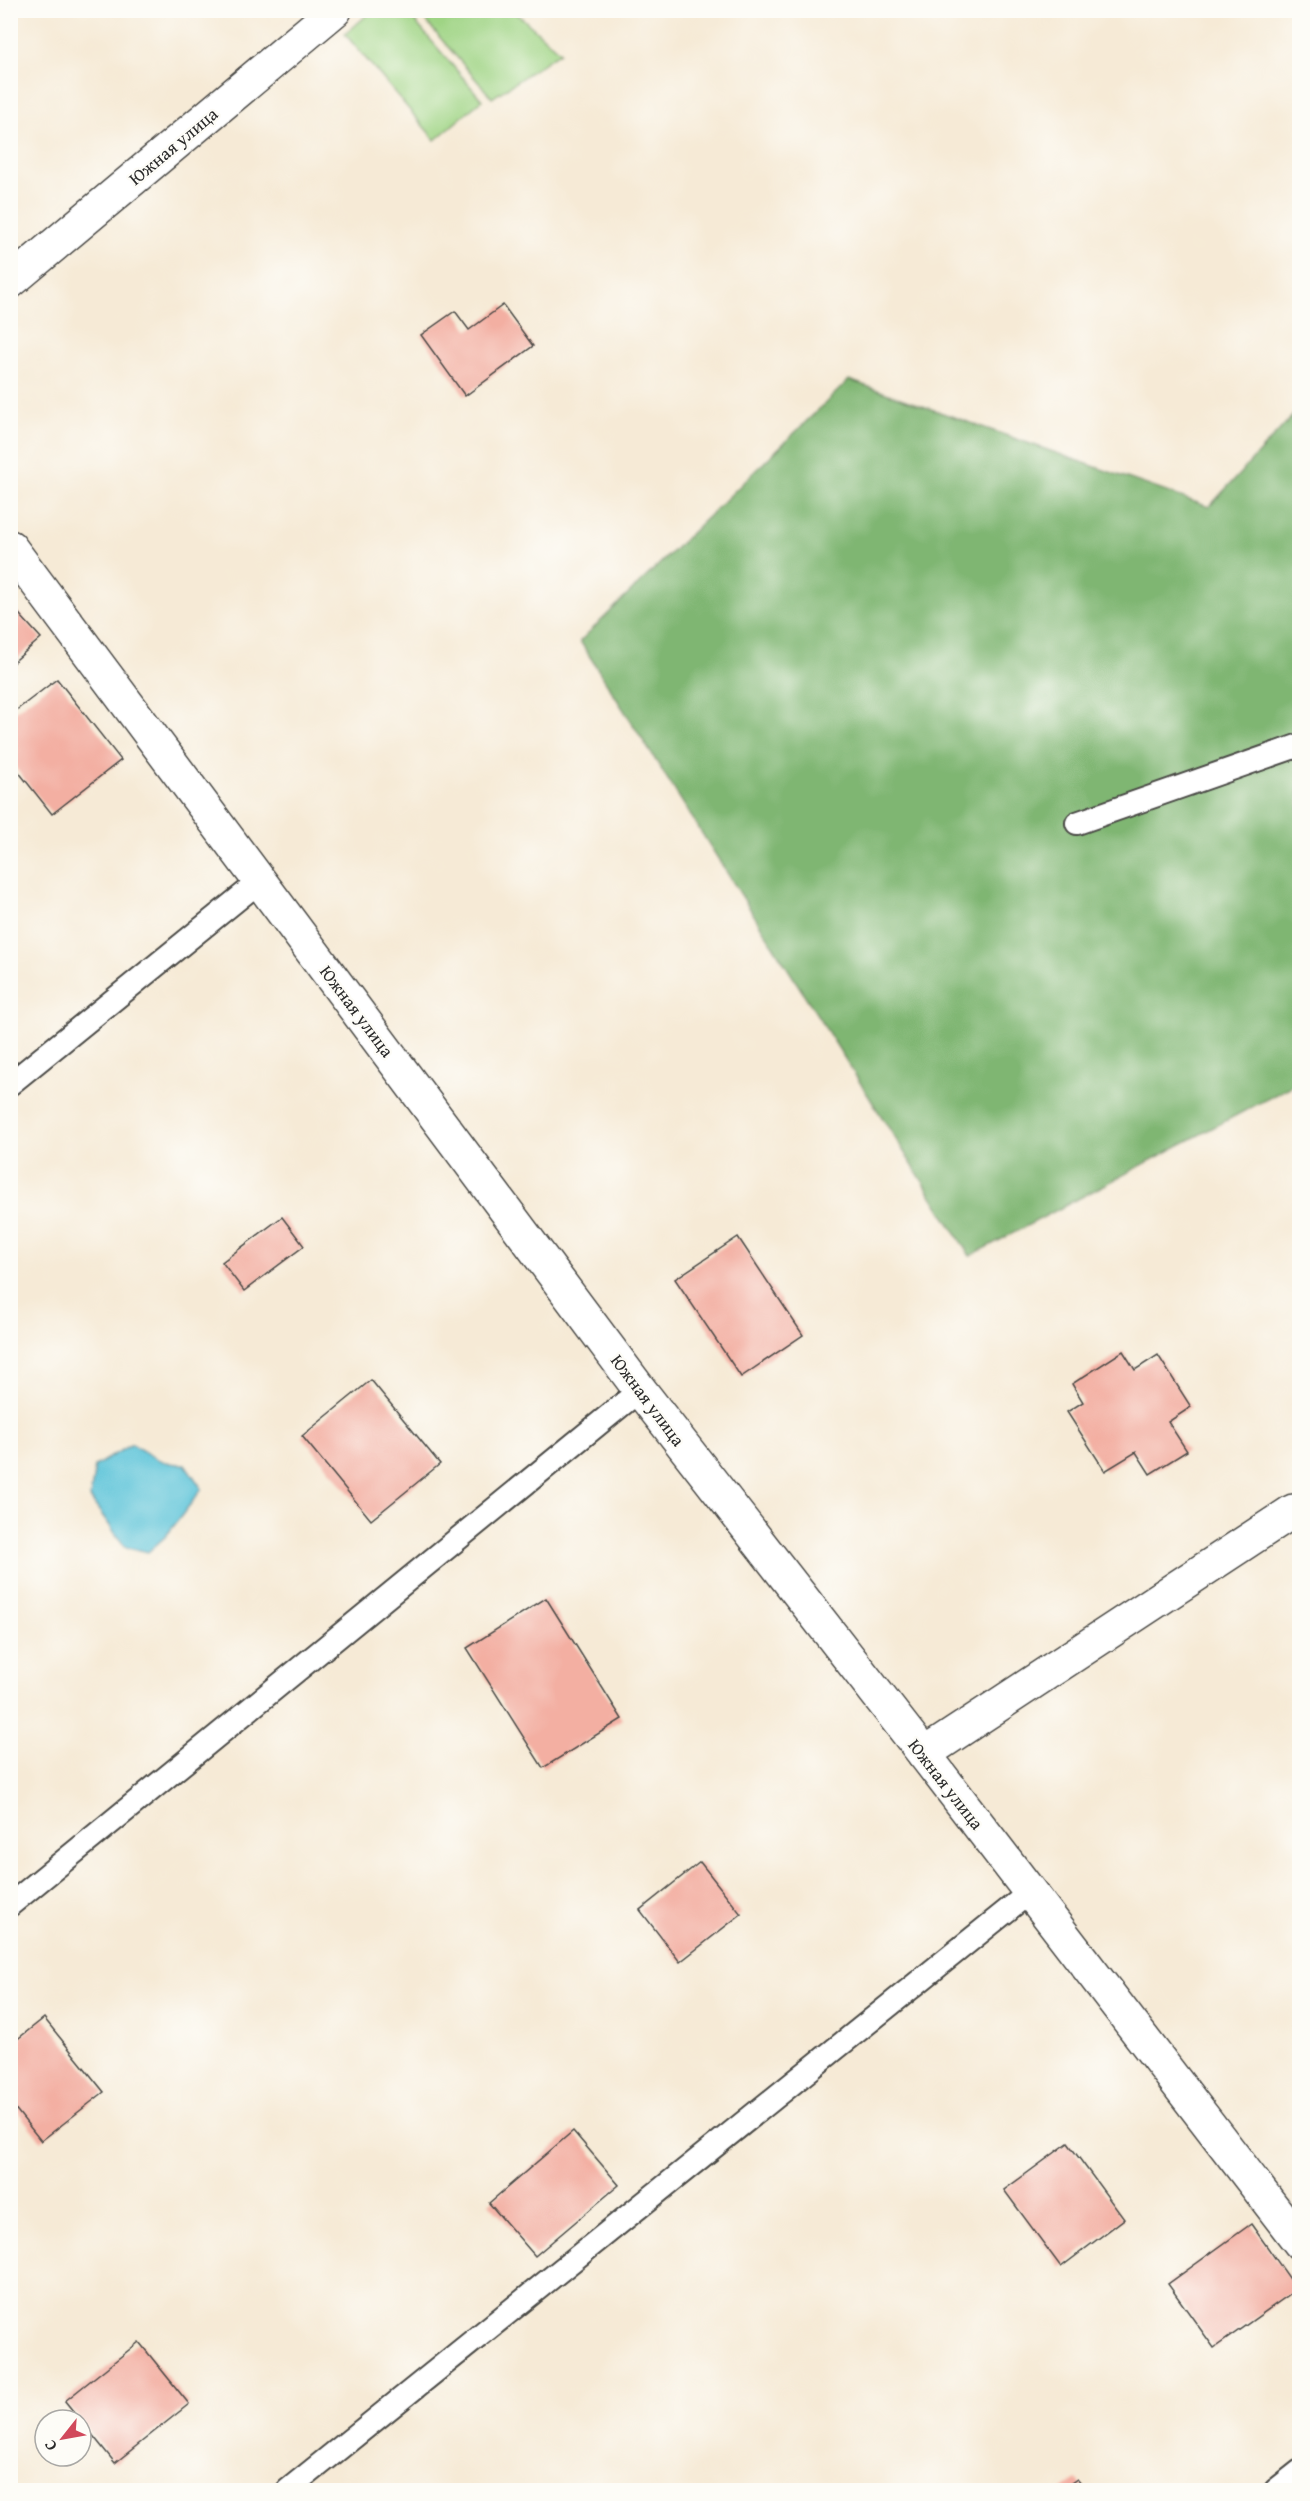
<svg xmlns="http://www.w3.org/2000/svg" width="1310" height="2501" viewBox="0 0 1310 2501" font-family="'Gentium Book Plus',serif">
<rect width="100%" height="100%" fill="#fdfcf7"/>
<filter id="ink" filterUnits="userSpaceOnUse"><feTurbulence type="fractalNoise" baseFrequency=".0167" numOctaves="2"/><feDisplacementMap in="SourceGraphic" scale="12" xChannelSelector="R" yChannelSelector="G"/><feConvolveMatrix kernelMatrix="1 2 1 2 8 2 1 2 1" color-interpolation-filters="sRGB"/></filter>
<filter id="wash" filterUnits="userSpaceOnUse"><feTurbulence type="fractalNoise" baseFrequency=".008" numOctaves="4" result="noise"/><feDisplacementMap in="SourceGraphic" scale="24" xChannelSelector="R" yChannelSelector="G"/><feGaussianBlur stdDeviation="1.35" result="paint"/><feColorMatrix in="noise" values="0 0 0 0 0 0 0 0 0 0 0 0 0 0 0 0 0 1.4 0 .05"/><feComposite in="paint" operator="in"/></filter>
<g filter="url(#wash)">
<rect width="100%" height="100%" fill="#f6ead6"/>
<g fill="#9fd484" stroke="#658058" stroke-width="1.5">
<path d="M373,10l33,1 76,89 -47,40 -90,-106z"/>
<path d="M417,11h97l46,41 -68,46z"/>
</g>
<path fill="#7fb672" stroke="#55704e" stroke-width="1.5" d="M849,380l360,127 90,-98v673l-329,174 -390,-615z"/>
<path fill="#5dc4d9" stroke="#447882" stroke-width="1.5" d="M132,1444c18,12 31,21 53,20l17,25 -36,47 -18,16 -23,-5 -35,-49 5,-32z"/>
<g id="blocks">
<g fill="#f3afa2">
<path d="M503,305l30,41 -68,50 -44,-61 34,-24 14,19z"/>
<path d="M10,604l31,34 -31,27z"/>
<path d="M57,679l64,81 -69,54 -42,-53v-46z"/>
<path d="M282,1217l22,29 -60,45 -22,-29z"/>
<path d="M738,1237l65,98 -62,42 -66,-98z"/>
<path d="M1123,1351l12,19 23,-15 33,52 -23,15 19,29 -37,23 -14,-22 -31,19 -38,-59 16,-10 -11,-18z"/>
<path d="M371,1380l69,84 -69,56 -69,-84z"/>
<path d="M546,1598l76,121 -79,49 -76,-120z"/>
<path d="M700,1862l41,52 -61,48 -40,-52z"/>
<path d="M44,2018l60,74 -63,49 -31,-39v-57z"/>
<path d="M573,2131l46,54 -84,71 -46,-53z"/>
<path d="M1068,2143l56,76 -63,48 -57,-77z"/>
<path d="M1251,2224l46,65 -83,59 -46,-64z"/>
<path d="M139,2342l50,62 -74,59 -50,-62z"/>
<path d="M1077,2479l9,11h-25z"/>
</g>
</g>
</g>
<g filter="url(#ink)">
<use href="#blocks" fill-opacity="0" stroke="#494845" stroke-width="1.5"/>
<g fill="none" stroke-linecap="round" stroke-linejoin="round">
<defs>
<g id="service">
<path d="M1077,823l223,-78"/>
<path d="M10,1084l250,-203"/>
<path d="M10,1905l630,-515"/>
<path d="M288,2490l742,-598"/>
<path d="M1276,2490l24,-19"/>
</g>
<g id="minor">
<path d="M10,282l325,-272"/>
<path d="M10,547l630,843 284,364 376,489"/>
<path d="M924,1754l369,-243h7"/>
</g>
</defs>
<use href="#service" stroke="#494845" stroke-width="26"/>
<use href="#minor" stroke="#494845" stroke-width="36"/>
<use href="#service" stroke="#fff" stroke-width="22"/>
<use href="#minor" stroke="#fff" stroke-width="33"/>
</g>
</g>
<g text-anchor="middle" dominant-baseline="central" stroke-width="5" stroke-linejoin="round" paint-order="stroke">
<g font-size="18" fill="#2b2b2b" stroke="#fdfcf7">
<text transform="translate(173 146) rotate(-40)">Южная улица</text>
<text transform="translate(357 1011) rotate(53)">Южная улица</text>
<text transform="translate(648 1400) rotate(53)">Южная улица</text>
<text transform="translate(946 1784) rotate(52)">Южная улица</text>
</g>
</g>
<rect width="1310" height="2501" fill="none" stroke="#fdfcf7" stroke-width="36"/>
<g transform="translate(63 2438) rotate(239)"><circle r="28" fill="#fdfcf7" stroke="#a9a8a5" stroke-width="1.5"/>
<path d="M0-4.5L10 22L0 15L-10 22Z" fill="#d1495b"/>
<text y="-9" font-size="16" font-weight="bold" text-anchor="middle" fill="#2b2b2b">С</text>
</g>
</svg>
